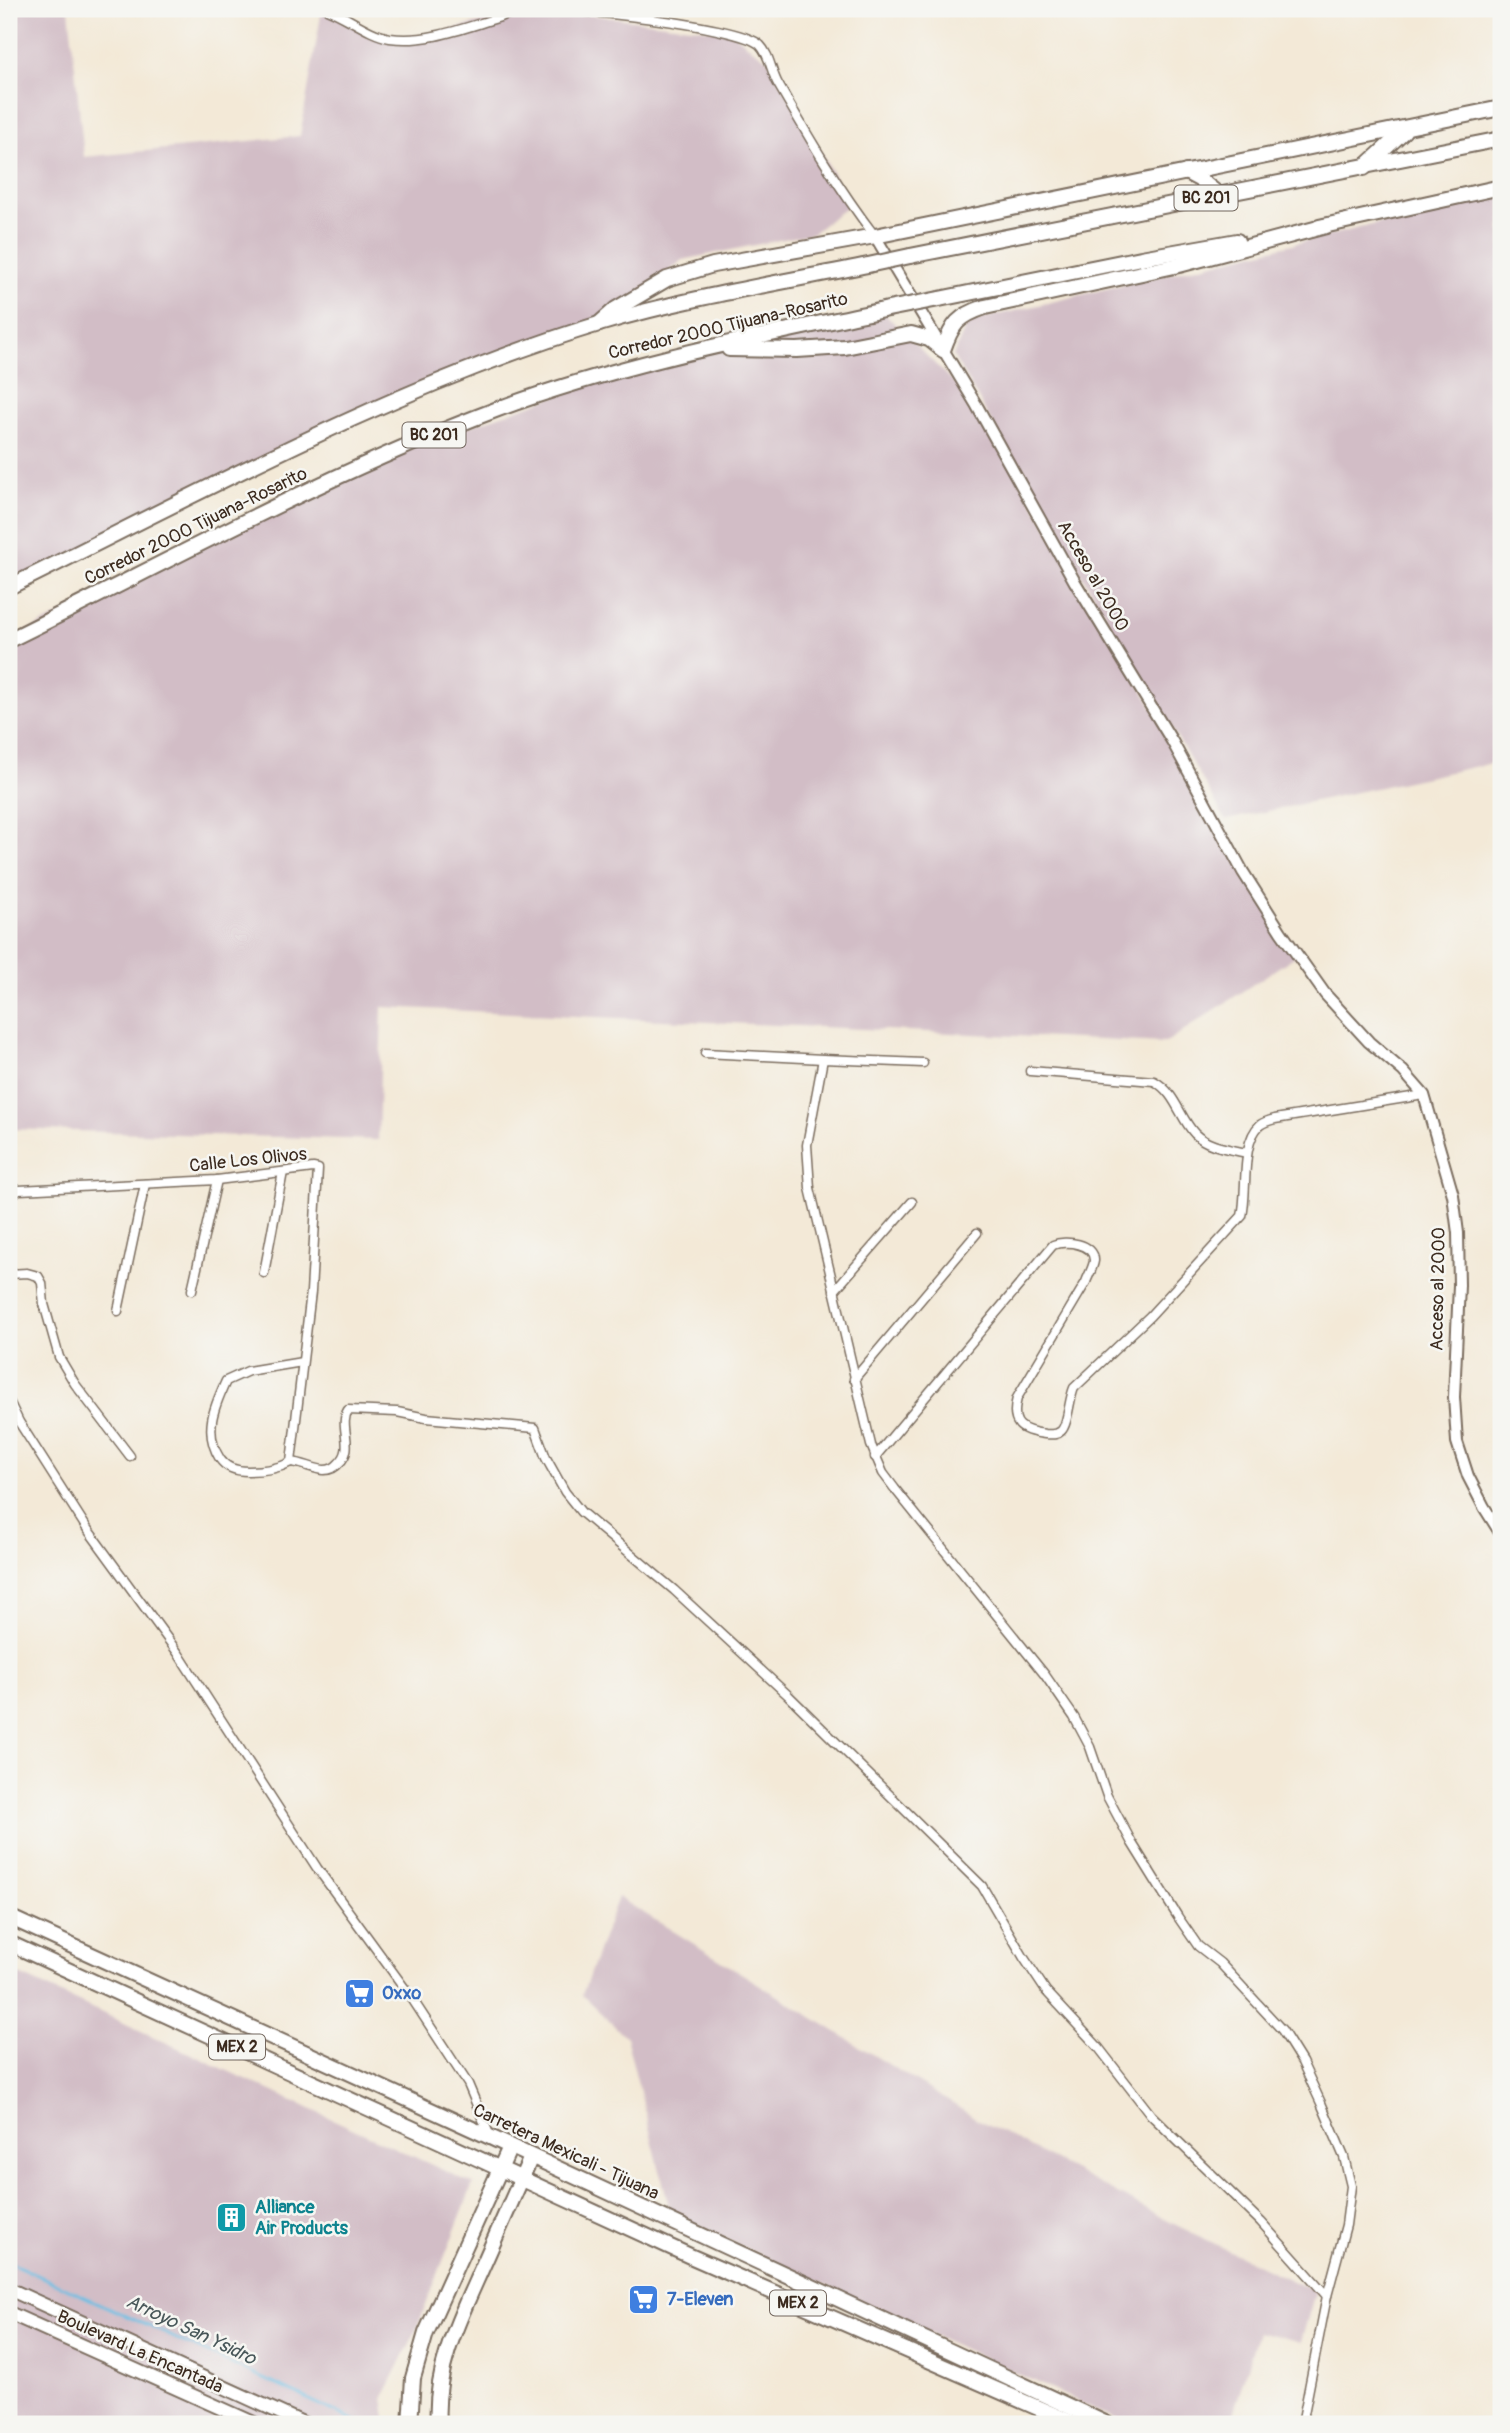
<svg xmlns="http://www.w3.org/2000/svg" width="1510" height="2433" viewBox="0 0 1510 2433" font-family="Pangolin,sans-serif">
<rect width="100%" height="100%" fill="#f6f6f2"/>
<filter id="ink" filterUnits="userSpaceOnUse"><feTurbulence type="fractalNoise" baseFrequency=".0143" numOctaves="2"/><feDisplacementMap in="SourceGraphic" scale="14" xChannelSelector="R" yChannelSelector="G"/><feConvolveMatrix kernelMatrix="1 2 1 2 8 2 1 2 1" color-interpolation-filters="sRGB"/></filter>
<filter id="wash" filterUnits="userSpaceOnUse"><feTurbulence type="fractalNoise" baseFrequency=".00686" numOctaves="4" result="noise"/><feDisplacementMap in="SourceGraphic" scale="28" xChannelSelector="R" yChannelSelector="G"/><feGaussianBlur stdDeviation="1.57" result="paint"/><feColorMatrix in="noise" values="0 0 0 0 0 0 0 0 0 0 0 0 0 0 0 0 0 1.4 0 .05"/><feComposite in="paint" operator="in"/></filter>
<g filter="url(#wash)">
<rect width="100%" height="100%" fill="#f3e9d7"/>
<g fill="#d2bdc6">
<path d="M9,9h60l15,148 216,-21 22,-127 66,29 42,-3 55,-14 66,-11 180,22 38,29 81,143 -37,29 -130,27 -84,64 -240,90 -350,173z"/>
<path d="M1501,194v567l-275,59 -273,-464 15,-34z"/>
<path d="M881,310l96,96 320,549 -132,88 -783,-36 -4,133 -369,-11v-489l372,-183 287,-100z"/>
<path d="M618,1897l359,222 197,105 141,68 -14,50 -43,-11 -28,93h-103l-456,-210 -45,-177 -44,-42z"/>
<path d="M9,1970l464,214 -58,149 -32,65 4,26h-378z"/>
</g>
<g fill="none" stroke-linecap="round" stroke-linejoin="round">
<path stroke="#66bfe4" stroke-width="2.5" d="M9,2262l353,162"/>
</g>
</g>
<g filter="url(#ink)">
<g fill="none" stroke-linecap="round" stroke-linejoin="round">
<defs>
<g id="minor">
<path d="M327,9c21,8 41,25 63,29 35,5 71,-9 104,-19 10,-3 20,-8 31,-10 32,-3 216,16 235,36 10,10 11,27 18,39 30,52 60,104 97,152"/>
<path d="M705,1053l118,6"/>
<path d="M923,1063l-100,-4 -16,86 3,43 61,257 12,28 12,16 150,186 29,42 16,30 17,49 25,47 46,74 20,29 22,17 62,67 20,32 19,41 23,54 7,29 -5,39 -19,71 -25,128"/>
<path d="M1030,1071l124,10c22,12 25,36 41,53 13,13 35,15 52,19"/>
<path d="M9,1207l4,-13 6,-4 198,-10 96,-12 5,1 -7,123 -20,170"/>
<path d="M264,1273l19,-101"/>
<path d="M9,1274l18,-1 11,3 4,7 2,21 15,53 16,27 55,72"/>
<path d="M192,1290l25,-110"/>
<path d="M834,1291l78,-89"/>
<path d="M118,1311l27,-127"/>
<path d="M854,1379l123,-146"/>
<path d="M9,1401l10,21 67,105 92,126 139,215 94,129 57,87 21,50"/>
<path d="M875,1457l178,-212c12,-5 42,-2 41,16 -1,7 -6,15 -8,21l-69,116c-7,27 4,33 28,36 6,0 11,2 16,-3 7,-6 8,-32 13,-43l76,-72 92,-100c6,-25 -2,-73 18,-91 4,-3 11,-5 15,-6l149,-24"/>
<path d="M291,1462c12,1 22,7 33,8 7,0 11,-2 15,-7 17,-15 -1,-37 9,-53l49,2 29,6 109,10 11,30 19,34 16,20 93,78 115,106 193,190 42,72 22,33 53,57 52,67 110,107 66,74"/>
<path d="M291,1462c-13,7 -28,9 -43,9 -11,0 -22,-3 -28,-12 -17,-27 -6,-52 6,-78l22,-10 54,-9"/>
</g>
<path id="tertiary" d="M875,236l102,170 98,176 97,159 71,131 38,60 44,62 44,48 34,29 21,24 29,100 5,38 1,52 -5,112 3,45 11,34 16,31 17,27"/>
<g id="secondary">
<path d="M9,2289l296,135"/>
<path d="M9,2313l247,111"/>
</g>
<g id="primary">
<path d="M410,2424l3,-46 13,-45 84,-186"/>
<path d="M438,2424c-4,-55 21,-105 43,-154 17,-38 33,-75 50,-113"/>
</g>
<g id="trunk">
<path d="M1364,168l40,-37"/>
<path d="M1186,172l13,7 20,16"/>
<path d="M1319,227l182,-40"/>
<path d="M910,256l591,-117"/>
<path d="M939,299l202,-41 96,-17"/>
<path d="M599,324l17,-15 51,-30 46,-14 162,-29 626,-128"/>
<path d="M729,349l68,1 48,-3 66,-13 18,5 14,11c9,-26 15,-34 42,-43l194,-42 147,-39"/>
<path d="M9,587c193,-95 383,-200 590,-263 87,-26 179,-41 269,-59"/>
<path d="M9,640c160,-79 321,-168 489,-231 126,-47 259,-72 390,-100"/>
<path d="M9,1917l481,220 617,287"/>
<path d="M9,1943l681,313 385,168"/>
</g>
</defs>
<use href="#minor" stroke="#7b6d5f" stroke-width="11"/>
<use href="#tertiary" stroke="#7b6d5f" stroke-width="14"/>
<use href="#secondary" stroke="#7b6d5f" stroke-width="16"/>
<use href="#primary" stroke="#7b6d5f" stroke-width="18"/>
<use href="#trunk" stroke="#7b6d5f" stroke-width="18"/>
<use href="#minor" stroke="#fff" stroke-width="8"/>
<use href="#tertiary" stroke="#fff" stroke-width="10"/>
<use href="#secondary" stroke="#fff" stroke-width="12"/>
<use href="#primary" stroke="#fff" stroke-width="14"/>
<use href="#trunk" stroke="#fff" stroke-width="14"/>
<defs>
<g id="trunk-bridge">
<path d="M868,265l42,-9"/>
<path d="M888,309l51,-10"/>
</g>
</defs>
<use href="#trunk-bridge" stroke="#7b6d5f" stroke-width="18" stroke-linecap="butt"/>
<use href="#trunk-bridge" stroke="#fff" stroke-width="14"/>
</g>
</g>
<defs>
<symbol id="supermarket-square" viewBox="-11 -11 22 22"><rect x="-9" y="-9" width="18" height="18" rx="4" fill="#3f7fe0" stroke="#f6f6f2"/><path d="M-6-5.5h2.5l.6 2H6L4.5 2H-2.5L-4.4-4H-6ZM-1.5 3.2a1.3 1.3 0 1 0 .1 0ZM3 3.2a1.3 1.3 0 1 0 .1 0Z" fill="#fff"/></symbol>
<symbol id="building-square" viewBox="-11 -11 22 22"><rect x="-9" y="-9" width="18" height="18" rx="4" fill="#0f9aa8" stroke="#f6f6f2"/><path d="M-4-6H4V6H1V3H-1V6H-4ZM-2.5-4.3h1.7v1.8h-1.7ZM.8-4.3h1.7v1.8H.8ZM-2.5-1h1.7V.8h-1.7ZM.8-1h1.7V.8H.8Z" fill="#fff"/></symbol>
</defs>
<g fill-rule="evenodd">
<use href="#supermarket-square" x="342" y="1976" width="35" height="35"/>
<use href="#building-square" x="214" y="2200" width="35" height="35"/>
<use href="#supermarket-square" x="626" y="2282" width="35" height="35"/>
</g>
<g text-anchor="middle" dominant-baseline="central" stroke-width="5" stroke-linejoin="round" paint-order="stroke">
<g fill="#f6f6f2" stroke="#73675e" stroke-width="2">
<rect x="1174.5" y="185.5" width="63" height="25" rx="5"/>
<rect x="402.5" y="422.5" width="63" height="25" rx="5"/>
<rect x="209" y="2034.5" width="56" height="25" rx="5"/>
<rect x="770" y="2290.5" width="56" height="25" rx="5"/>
</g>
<g font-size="16" font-weight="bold" fill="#3b2a1e">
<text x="1206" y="198">BC 201</text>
<text x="434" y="435">BC 201</text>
<text x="237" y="2047">MEX 2</text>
<text x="798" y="2303">MEX 2</text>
</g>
<g font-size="18" fill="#3b2a1e" stroke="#f6f6f2">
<text transform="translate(728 326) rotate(-13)">Corredor 2000 Tijuana-Rosarito</text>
<text transform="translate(196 526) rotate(-26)">Corredor 2000 Tijuana-Rosarito</text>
<text transform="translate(1093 576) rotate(60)">Acceso al 2000</text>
<text transform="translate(248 1160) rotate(-6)">Calle Los Olivos</text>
<text transform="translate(1438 1289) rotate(-89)">Acceso al 2000</text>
<text transform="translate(566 2152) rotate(25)">Carretera Mexicali - Tijuana</text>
<text transform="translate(140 2352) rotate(24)">Boulevard La Encantada</text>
</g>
<g font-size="18" font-weight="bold" fill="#366cbe" stroke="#f6f6f2" text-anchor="start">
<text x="382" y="1993">Oxxo</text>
<text x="667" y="2299">7-Eleven</text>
</g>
<g font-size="18" font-weight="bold" fill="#0d838f" stroke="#f6f6f2" text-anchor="start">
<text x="255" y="2207">Alliance<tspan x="255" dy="21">Air Products</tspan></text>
</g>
<g font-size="19" font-style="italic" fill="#485759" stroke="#f6f6f2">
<text transform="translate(191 2330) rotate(25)">Arroyo San Ysidro</text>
</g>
</g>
<rect width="1510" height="2433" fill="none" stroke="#f6f6f2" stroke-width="35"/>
</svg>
